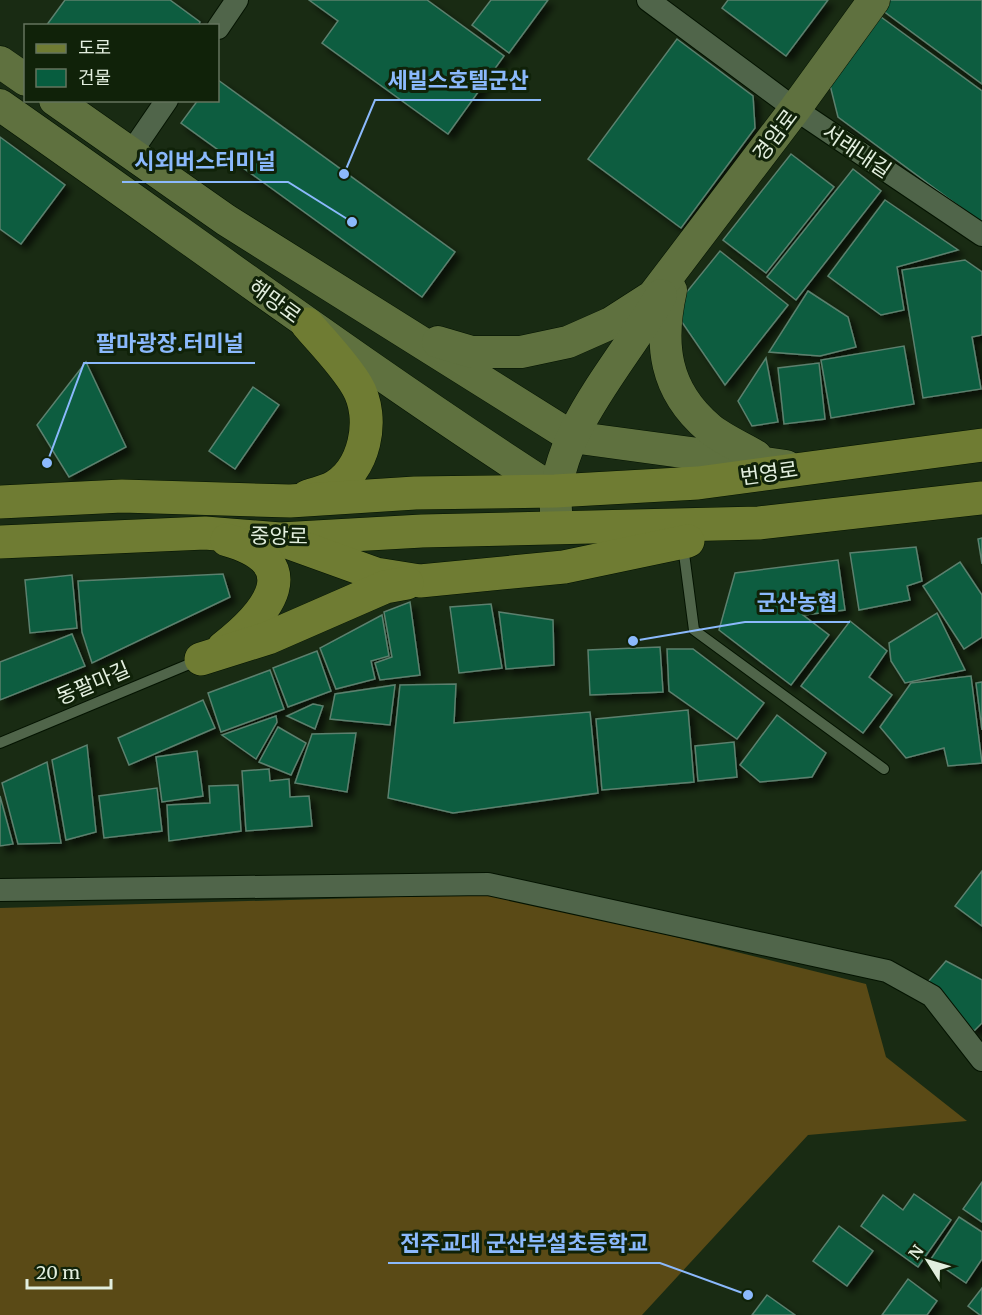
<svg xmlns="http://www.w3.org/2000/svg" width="982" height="1315" viewBox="0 0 982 1315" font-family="Merriweather,'Noto Sans KR',serif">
<defs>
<filter id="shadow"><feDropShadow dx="5.5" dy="5.5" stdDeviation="3" flood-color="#0009"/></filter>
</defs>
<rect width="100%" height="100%" fill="#192b13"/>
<path fill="#5a4a16" d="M501,894l365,90 20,73 81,64 -159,14 -166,180h-642v-407z"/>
<g fill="#075d3f" stroke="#5c806e" stroke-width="1.5" filter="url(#shadow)">
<path d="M65,0h105l30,22 -2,4h-152z"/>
<path d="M309,0h118l77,56 -56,78 -126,-91 16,-22z"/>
<path d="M491,0h57l-39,53 -37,-28z"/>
<path d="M728,0h100l-42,56 -64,-48z"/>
<path d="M889,0h93v84l-100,-74z"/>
<path d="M881,17l101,74v132l-144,-106 -8,-32z"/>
<path d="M677,39l76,57 2,32 -74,100 -93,-69z"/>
<path d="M218,80l237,172 -33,45 -241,-174 17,-23h20z"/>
<path d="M0,137l65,48 -44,59 -21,-15z"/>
<path d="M791,154l43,33 -68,86 -43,-33z"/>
<path d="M853,169l28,22 -85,109 -29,-23z"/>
<path d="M885,200l73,50 -61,17 7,43 -23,5 -53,-39z"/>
<path d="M720,251l68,54 -63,80 -52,-76z"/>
<path d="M965,260l17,12v63l-10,2 9,52 -58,9 -21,-128z"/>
<path d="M808,291l40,26 8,30 -36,9 -51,-4z"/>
<path d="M904,346l10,58 -83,14 -10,-58z"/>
<path d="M766,358l12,64 -26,4 -14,-25z"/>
<path d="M86,362l40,85 -57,30 -32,-52z"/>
<path d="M819,363l6,56 -41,5 -6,-56z"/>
<path d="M253,387l26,18 -44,64 -26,-18z"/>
<path d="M982,538v26l-4,-25z"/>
<path d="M916,547l6,34 -15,5 3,14 -51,10 -9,-57z"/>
<path d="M838,560l7,50 -42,5 26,20 -38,50 -72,-55 16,-57z"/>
<path d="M960,562l22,33v42l-18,12 -41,-63z"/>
<path d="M223,574l7,23 -138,66 -10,-31 -4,-51z"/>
<path d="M72,575l5,53 -47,5 -5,-53z"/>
<path d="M410,602l10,73 -40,5 -5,-17 17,-6 -8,-45z"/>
<path d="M491,604l11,64 -43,5 -9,-66z"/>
<path d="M499,612l54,8 1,45 -48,4z"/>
<path d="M937,613l28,57 -60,13 -14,-22 -2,-18z"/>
<path d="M382,615l7,41 -18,5 4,18 -39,10 -16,-41z"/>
<path d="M850,621l37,30 -18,26 23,18 -29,38 -62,-47z"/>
<path d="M72,634l13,32 -85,34v-38z"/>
<path d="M660,647l3,45 -73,3 -2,-45z"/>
<path d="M667,649h26l71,54 -27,36 -68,-48z"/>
<path d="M317,651l14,40 -43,16 -15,-39z"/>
<path d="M270,670l14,39 -63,23 -13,-39z"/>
<path d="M971,676l11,87 -34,3 -4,-18 -38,10 -26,-31 31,-44z"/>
<path d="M982,682v48l-6,-47z"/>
<path d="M456,684l-2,39 136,-11 8,81 -145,20 -65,-15 12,-113z"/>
<path d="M395,685l-5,40 -60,-6 5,-25z"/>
<path d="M203,700l12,28 -86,37 -11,-27z"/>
<path d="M313,704l10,2 -8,23 -28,-13z"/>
<path d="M688,710l6,72 -92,8 -6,-71z"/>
<path d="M777,715l49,38 -14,24 -52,5 -20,-17z"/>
<path d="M276,716l1,6 -21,37 -34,-24z"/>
<path d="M278,727l28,16 -15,32 -32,-13z"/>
<path d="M356,733l-9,59 -52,-9 17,-49z"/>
<path d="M734,742l3,35 -39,4 -3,-35z"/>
<path d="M87,745l9,87 -30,8 -14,-80z"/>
<path d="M197,751l6,45 -41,6 -6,-45z"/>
<path d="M47,762l14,81 -43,1 -16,-61z"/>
<path d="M269,769l1,12 19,-2 1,18 19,-1 3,30 -66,5 -4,-60z"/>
<path d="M238,785l3,46 -72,10 -2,-36 43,-2 -1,-17z"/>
<path d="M157,788l5,43 -58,7 -5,-42z"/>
<path d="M0,796l13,48 -13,2z"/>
<path d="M982,871v55l-27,-20z"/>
<path d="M946,961l36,19v43l-8,8 -46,-49z"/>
<path d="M982,1182v40l-19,-13z"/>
<path d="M914,1194l37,26 -33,47 -57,-41 22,-31 20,15z"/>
<path d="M959,1217l23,15v27l-16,24 -35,-24z"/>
<path d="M839,1226l34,25 -26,35 -34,-25z"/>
<path d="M908,1279l29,22 -10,14h-45z"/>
<path d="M982,1288v27h-2l-12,-9z"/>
<path d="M767,1295l28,20h-43z"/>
</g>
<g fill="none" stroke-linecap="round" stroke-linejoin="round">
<defs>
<g id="lane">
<path d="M683,546l11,84 190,139"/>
<path d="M0,743l199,-83"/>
</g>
<g id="street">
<path d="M648,0l147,109 187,126"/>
<path d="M218,28l19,-28"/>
<path d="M130,154l37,-54"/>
<path d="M0,890l488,-6 399,87 45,25 50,64"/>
</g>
<g id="secondary">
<path d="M0,62l26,18"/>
<path d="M55,100l171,120 346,217 214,29"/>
<path d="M0,105c185,129 365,264 555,386"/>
<path d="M671,290c-12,54 -7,100 38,138 13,11 32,19 47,28"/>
<path d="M438,342l34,10h49l47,-10 43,-19 42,-27 142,-187 79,-109"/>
<path d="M556,511c-5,-76 70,-152 105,-216"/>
</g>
<g id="primary">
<path d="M307,324c17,20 37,40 50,62 19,32 8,86 -27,103 -7,3 -15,5 -22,7"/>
<path d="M0,502l122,-6 168,5 125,-8 140,-2 143,-8 284,-38"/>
<path d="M0,542l205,-9 75,6 142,-8 337,-8 223,-25"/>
<path d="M290,543l86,31 44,7 144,-14 124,-26"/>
<path d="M223,648c46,-36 85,-85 4,-108"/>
<path d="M201,659l67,-21 117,-51 22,-4"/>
</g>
</defs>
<use href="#lane" stroke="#041301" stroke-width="12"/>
<use href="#street" stroke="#041301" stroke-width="24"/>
<use href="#secondary" stroke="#041301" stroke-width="33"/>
<use href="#primary" stroke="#041301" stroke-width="34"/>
<use href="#lane" stroke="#50654a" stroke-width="10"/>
<use href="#street" stroke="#50654a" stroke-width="22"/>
<use href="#secondary" stroke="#5f713f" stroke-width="32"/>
<use href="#primary" stroke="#6f7c33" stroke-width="33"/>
</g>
<g text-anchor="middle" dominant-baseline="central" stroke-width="6" stroke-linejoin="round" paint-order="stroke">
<g font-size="21" fill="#e2eede" stroke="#102209">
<text transform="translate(775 135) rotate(-53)">경암로</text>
<text transform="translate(857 151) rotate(34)">서래내길</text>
<text transform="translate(275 301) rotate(36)">해망로</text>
<text transform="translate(769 473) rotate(-8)">번영로</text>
<text transform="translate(279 536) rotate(1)">중앙로</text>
<text transform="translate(93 683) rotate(-23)">동팔마길</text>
</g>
</g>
<path fill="none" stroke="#8bb9fc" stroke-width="2" d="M344 174L375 100H541M352 222L288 182H122M47 463L84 363H255M633 641L745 622H850M748 1295L660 1263H388"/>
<g fill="#8bb9fc" stroke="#102209" stroke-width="2">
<circle cx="344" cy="174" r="6"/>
<circle cx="352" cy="222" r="6"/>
<circle cx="47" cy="463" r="6"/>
<circle cx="633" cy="641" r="6"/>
<circle cx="748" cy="1295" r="6"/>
</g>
<g font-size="22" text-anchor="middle" font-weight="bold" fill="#8bb9fc" stroke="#102209" stroke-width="6" stroke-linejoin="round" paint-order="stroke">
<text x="458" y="88">세빌스호텔군산</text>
<text x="205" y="169">시외버스터미널</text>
<text x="170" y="351">팔마광장.터미널</text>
<text x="797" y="610">군산농협</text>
<text x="524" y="1251">전주교대 군산부설초등학교</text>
</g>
<rect x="24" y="24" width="195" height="78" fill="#102209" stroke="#64745e" stroke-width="1.5"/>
<rect x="36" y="44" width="30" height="9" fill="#6f7c33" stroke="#64745e" stroke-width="1.5"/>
<text x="78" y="54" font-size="18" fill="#e2eede">도로</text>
<rect x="36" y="69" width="30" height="18" fill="#075d3f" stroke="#64745e" stroke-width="1.5"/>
<text x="78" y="84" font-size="18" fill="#e2eede">건물</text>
<g transform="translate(928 1261) rotate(307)" stroke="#102209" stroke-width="4.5" paint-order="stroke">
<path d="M0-4.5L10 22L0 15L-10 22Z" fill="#e2eede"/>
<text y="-9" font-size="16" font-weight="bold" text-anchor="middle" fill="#e2eede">N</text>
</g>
<path d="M27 1279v9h84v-9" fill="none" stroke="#e2eede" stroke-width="3"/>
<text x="36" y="1279" font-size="18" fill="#e2eede" stroke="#102209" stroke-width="4.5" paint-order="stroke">20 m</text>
</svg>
